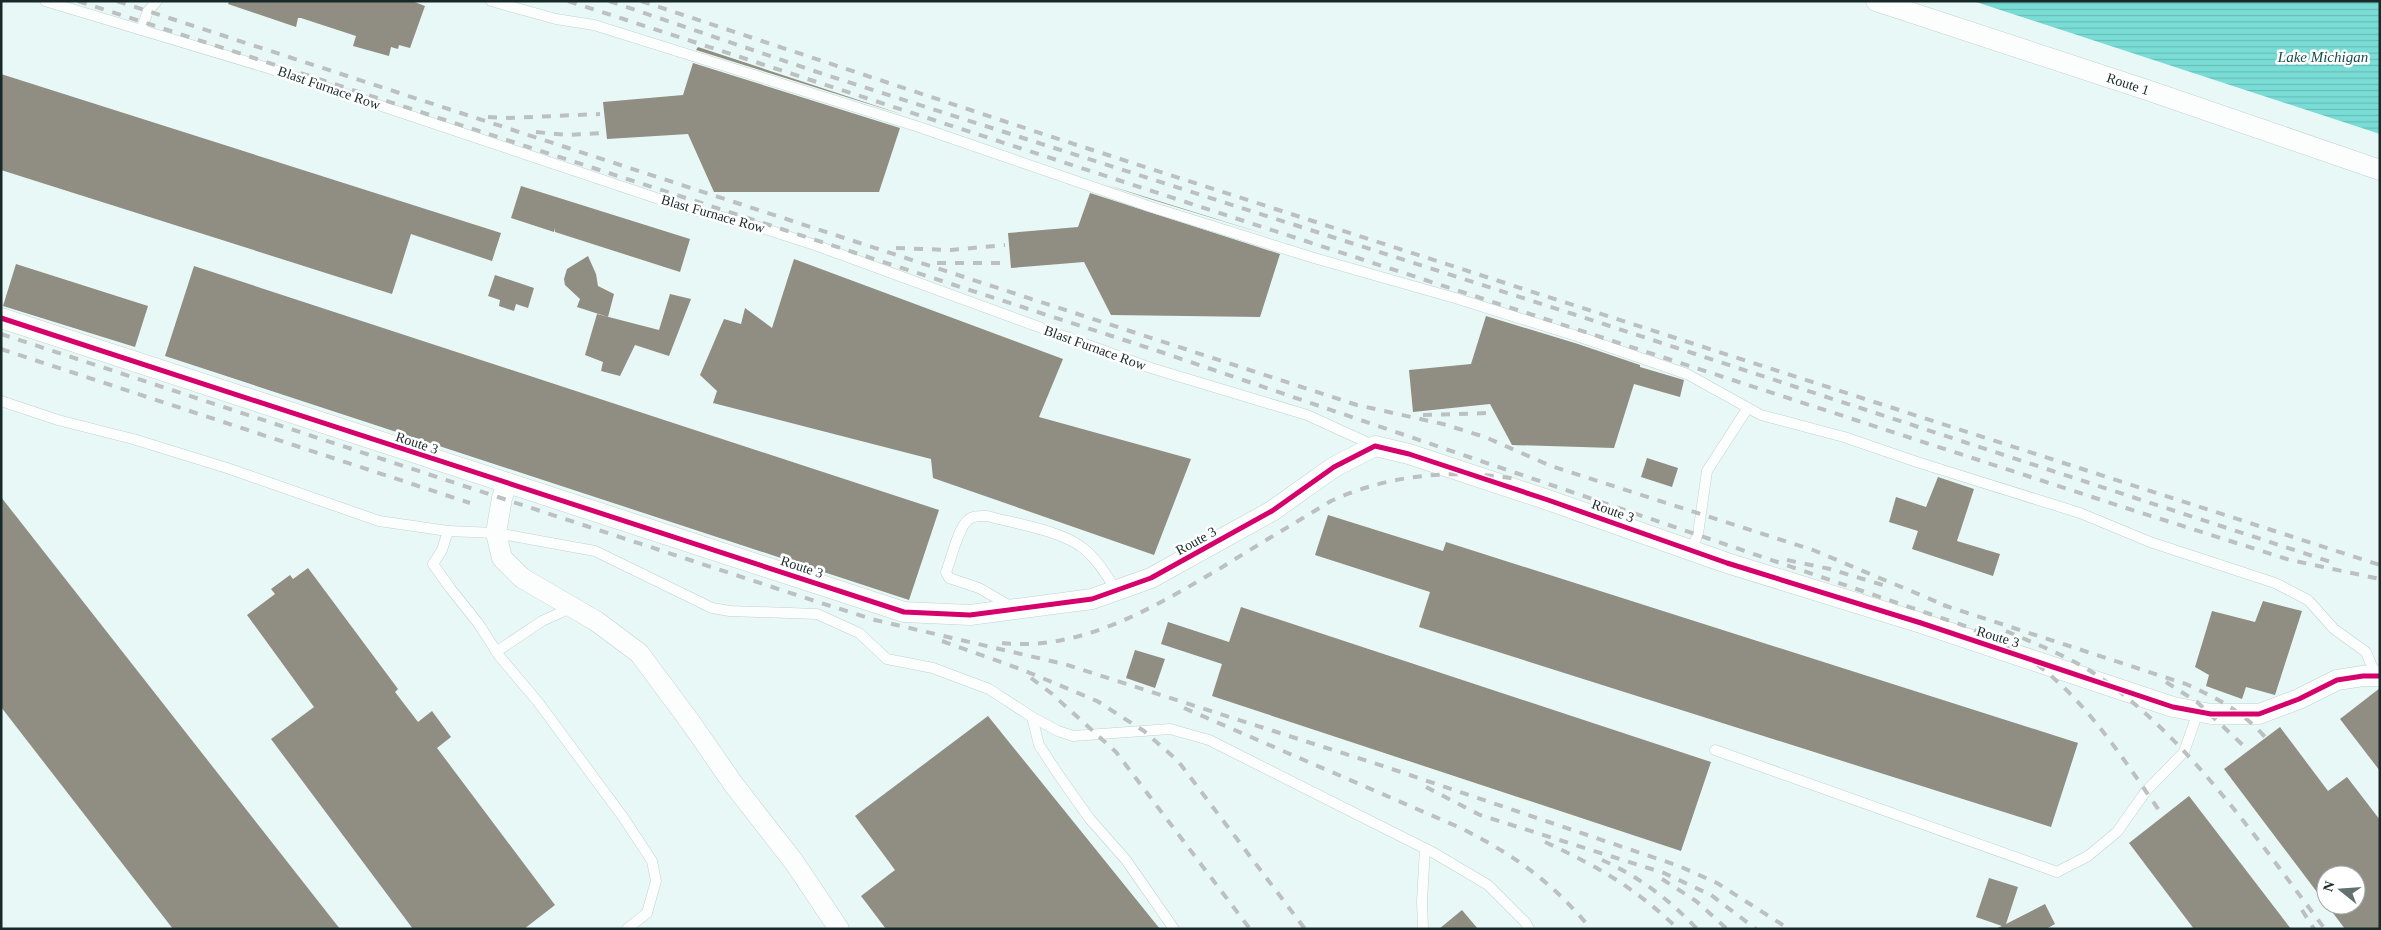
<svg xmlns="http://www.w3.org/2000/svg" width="2381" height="930" viewBox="0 0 2381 930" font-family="Georgia,serif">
<defs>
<pattern id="water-rules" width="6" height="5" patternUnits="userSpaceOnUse" patternTransform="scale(1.25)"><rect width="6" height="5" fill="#79ddd6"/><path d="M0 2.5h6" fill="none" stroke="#68beb8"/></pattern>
</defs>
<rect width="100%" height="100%" fill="#e8f8f6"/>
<path fill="url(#water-rules)" d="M1973,1h407v133z"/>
<g fill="#908d82">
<path d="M229,1h183l13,5 -15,42 -11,-3 -1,4 -7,-2 -2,9 -36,-10 3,-10 -55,-18h-3l-2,9 -68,-23z"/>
<path d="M698,47l206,68 -208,-65z"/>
<path d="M693,63l207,65 -21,64h-165l-26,-58 -81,5 -4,-37 80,-7z"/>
<path d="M1,74l500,159 -9,28 -81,-27 -19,60 -391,-124z"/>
<path d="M1104,184l180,56 -131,-40z"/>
<path d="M521,186l169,53 -10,33 -125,-40v-4l-1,4 -43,-14z"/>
<path d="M1090,193l190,61 -20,63 -149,-2 -27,-53 -73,6 -3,-35 70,-6z"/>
<path d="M588,256l8,18 2,12 16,8 -6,23 -31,-10 3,-8 -15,-14 -1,-6 3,-10z"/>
<path d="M794,259l269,100 -24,58 152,42 -37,96 -221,-77 -2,-19 -218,-56 4,-12 -17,-16 24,-56 17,5 4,-16 27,20z"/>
<path d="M16,264l132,42 -13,41 -132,-41z"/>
<path d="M194,266l745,244 -30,90 -744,-244z"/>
<path d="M495,275l39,13 -6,20 -12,-4 -2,7 -15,-5 1,-6 -12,-4z"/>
<path d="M670,294l21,5 -22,57 -34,-11 -15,31 -19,-5 2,-9 -18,-7 12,-41 62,16z"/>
<path d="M1486,316l92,28 62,21v2l44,13 -4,17 -46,-13 -20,64 -102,-3 -22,-41 -77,8 -4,-42 62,-6z"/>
<path d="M1647,458l31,10 -6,19 -31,-10z"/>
<path d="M1938,477l36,12 -17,52 43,13 -7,22 -81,-27 6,-18 -29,-9 7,-25 30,10z"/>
<path d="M1,497l339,432h-167l-172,-222z"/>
<path d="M1328,515l115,36 3,-9 632,201 -27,84 -632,-200 11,-35 -115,-37z"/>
<path d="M308,568l90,121 -3,3 23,30 14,-11 19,26 -14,11 118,157 -31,24h-111l-142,-190 43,-32 -67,-92 28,-21 -4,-5 19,-14 3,4z"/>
<path d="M2263,601l39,10 -27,84 -29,-8 -4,12 -36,-13 3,-11 -14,-8 17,-56 43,11z"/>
<path d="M1241,607l470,155 -30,89 -469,-155 10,-32 -61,-20 7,-22 61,20z"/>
<path d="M1135,650l30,9 -10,29 -29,-10z"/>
<path d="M2380,688v83l-40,-52z"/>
<path d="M988,716l172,213h-274l-25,-33 34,-26 -40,-54z"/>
<path d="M2280,727l48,64 19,-14 33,43v109h-35l-18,-24h29v-30h-30v29l-102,-135z"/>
<path d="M2189,796l102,133h-97l-65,-86z"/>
<path d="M1989,878l29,9 -12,37 39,-20 10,20 -9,5h-51l7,-3 -26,-9z"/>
<path d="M1462,910l16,19h-39z"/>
</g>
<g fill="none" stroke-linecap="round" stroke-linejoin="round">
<defs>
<g id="service">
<path d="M45,1l223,67 418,140 57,14 72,23 336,123 156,47 68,31"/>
<path d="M491,1l65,18 38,6 325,102 232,80 163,51 141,40 125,39 107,37 74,41 83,22 76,26 160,50 70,29 125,41 33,17 26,29 32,23 10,24"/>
<path d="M141,30l7,-19 9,-10"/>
<path d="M1,401l57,19 75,19 94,29 152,53 69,10"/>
<path d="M1691,551l7,-17 9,-63 40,-62"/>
<path d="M1012,607l-33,-19 -30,-10 -3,-6c5,-12 12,-44 22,-52 5,-5 13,-4 19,-4 29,8 73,14 96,32 14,11 24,28 33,42"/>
<path d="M496,652l46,-31 29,-13"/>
<path d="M1032,717l26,14 15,5 97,-7 39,11 225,113 54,32 37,37 4,7"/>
<path d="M1715,750l342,122 31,-16 29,-24 29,-41 38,-39 14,-40"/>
<path d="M627,929l20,-16 9,-32 -4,-20 -29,-44 -85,-115 -38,-45 -22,-34 -28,-35 -17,-24 9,-14 6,-19 48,2 99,18 117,57 18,3 87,3 42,19 28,26 46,9 56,21 43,28 7,28 19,29 31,44 37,42 48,69"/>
<path d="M1423,929l-1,-28 3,-53"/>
</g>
<g id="minor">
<path d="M1876,1l271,89 233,80"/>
<path d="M1,318l903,294 66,3 122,-16 59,-21 121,-67 62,-44 41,-21 34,8 139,46 179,63 194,60 252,84 38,7h48l40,-15 38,-19 26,-4h17"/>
<path d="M507,484l-5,14 -6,35 6,25 20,20 74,43 43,32 52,70 43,62 60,77 45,67"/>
</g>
</defs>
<use href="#service" stroke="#c2d2d0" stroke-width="11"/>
<use href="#minor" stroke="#c2d2d0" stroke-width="21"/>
<use href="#service" stroke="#fcfefe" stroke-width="10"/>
<use href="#minor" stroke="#fcfefe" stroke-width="20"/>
<g stroke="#bcc0c0" stroke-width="4" stroke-dasharray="9 9" stroke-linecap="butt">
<path d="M78,1l1080,350 810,276c23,11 46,21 67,36 53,39 91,100 128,153"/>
<path d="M117,1l1240,404 86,19 42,13 66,29 262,84 136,57"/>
<path d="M568,1l1558,507 164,52 90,19"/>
<path d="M609,1l214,73 750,240 761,249"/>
<path d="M641,1l408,135 1331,429"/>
<path d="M488,117l21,1 91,-4"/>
<path d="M536,132l31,3 34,-2"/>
<path d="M896,248l55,2 54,-5"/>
<path d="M937,263h71"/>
<path d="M1,334l820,269 54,17 189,44 322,103 293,99 38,17 72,46"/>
<path d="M1,349l469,154"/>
<path d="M1423,415l67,-2"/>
<path d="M1787,560l43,9 56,17"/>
<path d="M1943,605l243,79c31,14 57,28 79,53"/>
<path d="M2006,631c32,14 67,27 95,47 90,63 158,164 224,251"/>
<path d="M942,641l81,29 74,31 47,30 34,30 127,168"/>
<path d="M1002,643c80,9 156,-38 222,-77 35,-22 71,-43 107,-65 59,-27 122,-32 186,-22"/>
<path d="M1031,678l20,15 65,59 134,177"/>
<path d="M2166,682l31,20 51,48"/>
<path d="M1184,708l279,121c54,28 89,53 128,100"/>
<path d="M1426,787l54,28 184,58 47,22 45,34"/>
<path d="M1545,842c52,24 92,47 133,87"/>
<path d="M1602,860c36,16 68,40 95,69"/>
<path d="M1662,879l34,22 31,28"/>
<path d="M2302,910l12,19"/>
</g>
<defs>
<path id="cycleway" d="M1,318l903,294 66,3 122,-16 59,-21 121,-67 62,-44 41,-21 34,8 139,46 179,63 194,60 252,84 38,7h48l40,-15 38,-19 26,-4h17"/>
</defs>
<use href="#cycleway" stroke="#fff" stroke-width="8"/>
<use href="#cycleway" stroke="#d6006c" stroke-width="5"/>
</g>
<g text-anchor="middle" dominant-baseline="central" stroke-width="5" stroke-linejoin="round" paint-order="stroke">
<g font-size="14" fill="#172928" stroke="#fff">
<text transform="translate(2128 84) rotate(18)">Route 1</text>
<text transform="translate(329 88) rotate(19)">Blast Furnace Row</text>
<text transform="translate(713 214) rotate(16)">Blast Furnace Row</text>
<text transform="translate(1095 348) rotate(20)">Blast Furnace Row</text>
<text transform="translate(417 443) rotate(18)">Route 3</text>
<text transform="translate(1613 511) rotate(20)">Route 3</text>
<text transform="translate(1196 541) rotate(-29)">Route 3</text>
<text transform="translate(802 567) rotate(18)">Route 3</text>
<text transform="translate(1998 637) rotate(17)">Route 3</text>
</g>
<g font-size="15" font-style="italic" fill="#144e4b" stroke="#fff">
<text x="2323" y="57">Lake Michigan</text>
</g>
</g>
<rect width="2381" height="930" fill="none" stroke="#172928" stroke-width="5"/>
<g transform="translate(2341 890) rotate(287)"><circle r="24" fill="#ffffff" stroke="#a2a9a9"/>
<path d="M0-4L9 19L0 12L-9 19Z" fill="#607170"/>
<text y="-8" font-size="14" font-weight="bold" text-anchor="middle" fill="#172928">N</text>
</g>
</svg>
